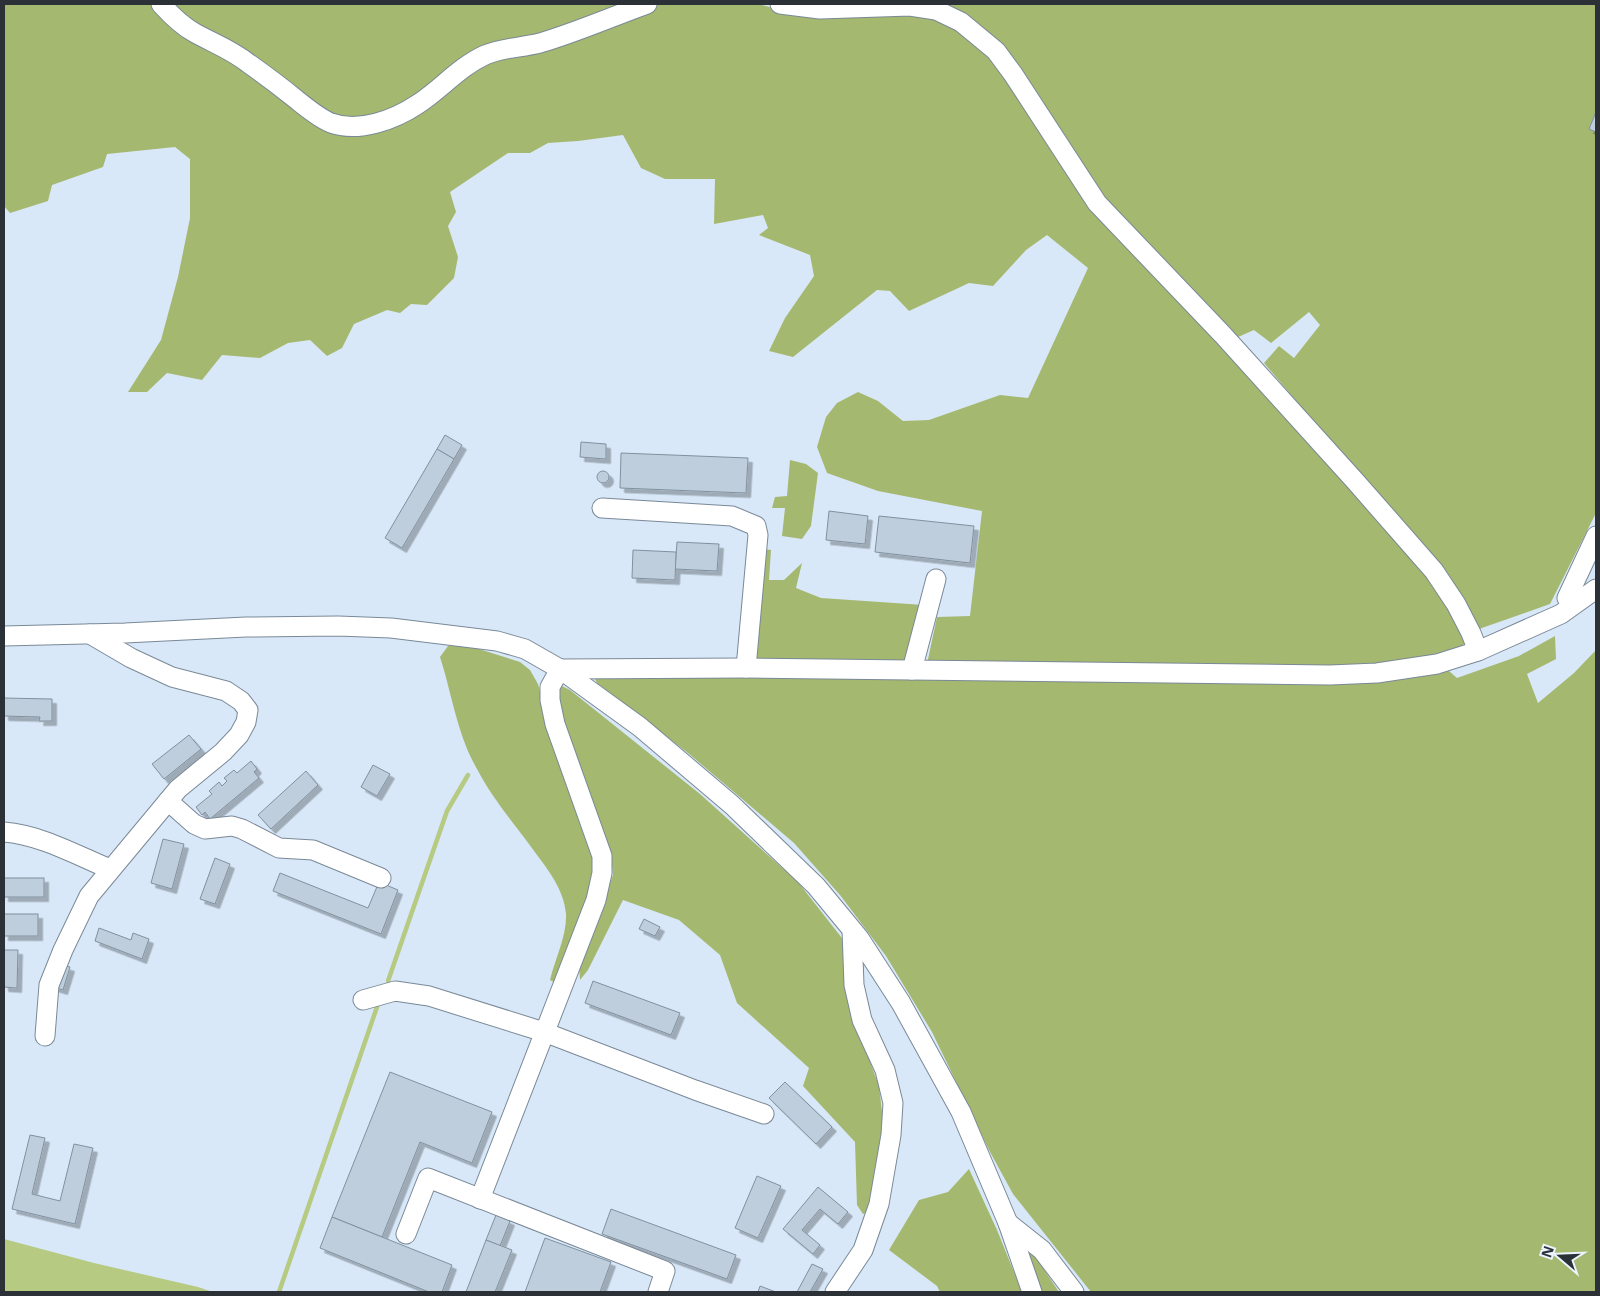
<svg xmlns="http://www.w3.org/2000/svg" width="1600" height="1296" viewBox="0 0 1600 1296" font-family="'Open Sans',sans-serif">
<defs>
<filter id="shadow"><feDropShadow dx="4.5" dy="4.5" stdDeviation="0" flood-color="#0004"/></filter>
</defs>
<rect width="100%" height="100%" fill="#d8e8f8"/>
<g fill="#a5b86f">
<path d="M4,4h149l207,127 125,-70 84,-21 91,-36h98l27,7h127l47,17 31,27 224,281 217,240 34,66 -6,10 -9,4 -122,14 -401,-6 10,-47 33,-1 12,-105 -104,-20 -51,-18 -10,-26 9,-30 11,-14 21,-11 20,9 25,20 26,-1 71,-25 28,3 60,-130 -41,-33 -21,15 -33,36 -24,-3 -60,28 -19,-20 -13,-1 -84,67 -24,-6 16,-33 29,-42 -4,-21 -51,-20 9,-7 -5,-13 -49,9 1,-45h-50l-24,-11 -18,-33 -45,6 -30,2 -18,10h-22l-58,39 6,20 -8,14 10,31 -4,21 -27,27 -16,-1 -11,9 -13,-3 -33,14 -12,24 -15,8 -17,-16 -22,3 -28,15 -38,-3 -20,25 -35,-7 -20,19h-19l33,-52 17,-63 12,-59v-59l-15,-12 -68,7 -4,13 -51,18 -4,16 -38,12 -6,-7z"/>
<path d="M166,4h468l-93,33 -127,64 -41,17 -42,-2z"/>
<path d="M928,4h668v509l-46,91 -71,25 -40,-59 -175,-207 15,-17 15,12 26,-33 -11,-13 -38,31 -17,-13 -16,7 -12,-8 -126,-132 -81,-125z"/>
<path d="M790,460l16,4 12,9 -7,53 -9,13 -20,-3 3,-28h-13l3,-11 12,-1z"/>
<path d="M764,549l7,1 -2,30h15l18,-17 -6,25 25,10 103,7 -17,59 -152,-3z"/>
<path d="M1555,636l1,23 -29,15 11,29 36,-30 22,-23v642h-505l-78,-98 -24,-44 -57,-118 -46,-76 -46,-61 -46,-52 -106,-90 -91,-70 -2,-4 2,-4 841,-3 11,-1 8,7 62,-22z"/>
<path d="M466,645l54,17 10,8 8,14 9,33 49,151 -5,28 -34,88 -7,-4c5,-21 17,-44 16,-66 -2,-27 -22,-49 -37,-70 -18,-24 -38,-48 -52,-75 -20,-35 -25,-75 -37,-112l8,-11z"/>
<path d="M562,686l8,4 130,104 98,88 47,60 15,93 19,51 5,43 -9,59 -7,24 -5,2 -6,-9 -2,-63 -52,-56 6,-18 -72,-65 -17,-48 -41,-35 -56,-20 -35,70 -8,10 -1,-14 34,-91 -2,-21 -47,-125 -4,-23v-17z"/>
<path d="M969,1169l28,61 25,62h-82l-3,-6 -48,-36 30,-50 29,-8z"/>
<path d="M1033,1253l26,39h-17l-14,-37z"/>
</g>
<path fill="#b6ca81" d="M4,1239l90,24 104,24 15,5h-209z"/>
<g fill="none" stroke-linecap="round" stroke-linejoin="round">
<g stroke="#b6ca81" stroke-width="4.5">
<path d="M388,981l59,-170 21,-36"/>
<path d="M279,1292l98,-285"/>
</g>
</g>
<g fill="#becedd" stroke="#81909e" filter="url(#shadow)">
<path d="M1596,112v20l-7,-3z"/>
<path d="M445,435l17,10 -8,14 -17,-10z"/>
<path d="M581,442l25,2v15l-26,-2z"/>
<path d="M437,449l17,10 -52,89 -17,-10z"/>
<path d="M621,453l127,5 -2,35 -126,-5z"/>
<circle cx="603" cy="477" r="6"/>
<path d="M829,511l39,5 -3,28 -39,-4z"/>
<path d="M879,516l95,10 -4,37 -95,-11z"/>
<path d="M677,542l42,2 -2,27 -42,-2z"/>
<path d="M633,550l43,2 -1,28 -43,-2z"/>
<path d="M4,698l48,1v22h-13l1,-4 -36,-1z"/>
<path d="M189,735l12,14 -37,30 -12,-15z"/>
<path d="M251,761l6,8 -3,3 5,6 -49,41 -5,-7 -3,3 -6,-8 16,-13 -3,-3 10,-9 3,4 5,-5 -3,-3 10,-8 3,3z"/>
<path d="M373,765l17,9 -13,22 -16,-9z"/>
<path d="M306,771l12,14 -47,44 -13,-14z"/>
<path d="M163,839l21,5 -12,45 -21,-6z"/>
<path d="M215,858l15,6 -15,40 -15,-5z"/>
<path d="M280,873l88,35 11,-26 19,8 -17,44 -108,-43z"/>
<rect x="4" y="878" width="40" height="19"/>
<rect x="4" y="914" width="34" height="22"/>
<path d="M644,919l16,8 -5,9 -16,-7z"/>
<path d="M99,928l32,12 2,-7 16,6 -7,20 -47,-18z"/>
<path d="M4,950h14l-1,38 -13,-1z"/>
<path d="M60,964l10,3 -7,23 -10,-3z"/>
<path d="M593,981l87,32 -9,22 -86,-32z"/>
<path d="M390,1072l102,40 -20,51 -52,-21 -38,95 -50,-20z"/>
<path d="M785,1082l47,45 -16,17 -47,-46z"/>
<path d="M30,1135l15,3 -13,56 28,7 14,-57 19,4 -18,76 -63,-15z"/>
<path d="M757,1176l24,10 -23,52 -23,-10z"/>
<path d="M818,1187l30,25 -10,12 -18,-15 -18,21 18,15 -7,9 -30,-25z"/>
<path d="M611,1209l125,46 -9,24 -125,-45z"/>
<path d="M496,1215l14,6 -10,25 -14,-6z"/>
<path d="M332,1217l120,48 -10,27h-13l-109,-44z"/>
<path d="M545,1238l66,24 -11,30h-75z"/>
<path d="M486,1240l26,10 -17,42h-29z"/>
<path d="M812,1264l11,5 -13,23h-13z"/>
<path d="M760,1286l16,6h-18z"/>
</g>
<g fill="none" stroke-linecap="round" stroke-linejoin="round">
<defs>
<g id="minor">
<path d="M161,4c10,11 21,22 34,29 18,10 37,17 53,30 17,12 33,24 49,37 10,8 22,18 34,23 28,10 63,-3 87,-19 23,-15 41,-37 67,-49 18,-8 36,-7 55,-12 37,-11 71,-26 107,-39"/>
<path d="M780,4l40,5 90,-3 26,4 25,12 35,29 17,23 84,129 126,132 133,147 78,89 22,33 15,29 7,18"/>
<path d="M602,508l130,8 24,10 2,9 -12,133"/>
<path d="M1567,598l29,-62"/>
<path d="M4,636l121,-3 121,-6 92,-1 53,2 106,13 28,8 35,20 80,58 92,78 84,81 43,52 42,65 60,109 47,111 24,69"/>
<path d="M560,669l186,-1 584,7 47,-2 60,-9 41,-13 83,-37 35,-25"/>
<path d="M912,670l24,-91"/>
<path d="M168,801l26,23 11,5 27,-3 10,3 37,19 34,2 68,28"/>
<path d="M4,832c37,3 72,23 106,37"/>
<path d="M363,1000l32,-9 34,5 115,36 151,58 69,24"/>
<path d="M45,1036l4,-51 14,-35 26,-54 89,-107 45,-37 16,-17 7,-13 2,-12 -7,-9 -15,-10 -54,-14 -41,-19 -41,-24"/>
<path d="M480,1199l116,-299 6,-27v-17l-47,-132 -5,-24v-13l10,-18"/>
<path d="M1008,1223l34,27 32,42"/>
<path d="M406,1234l22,-56 237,93 -7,21"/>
<path d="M835,1292l28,-42 16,-46 12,-69 2,-32 -8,-33 -23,-50 -8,-35 -2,-55"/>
</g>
</defs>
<use href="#minor" stroke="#7a8997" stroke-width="21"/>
<use href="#minor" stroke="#fff" stroke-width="19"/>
</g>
<rect width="1600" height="1296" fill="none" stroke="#2b3137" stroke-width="10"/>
<g transform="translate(1560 1256) rotate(289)" stroke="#ebf5fe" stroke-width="4" paint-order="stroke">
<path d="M0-4L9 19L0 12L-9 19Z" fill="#2b3137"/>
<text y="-8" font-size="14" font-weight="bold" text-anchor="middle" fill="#2b3137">N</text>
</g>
</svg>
